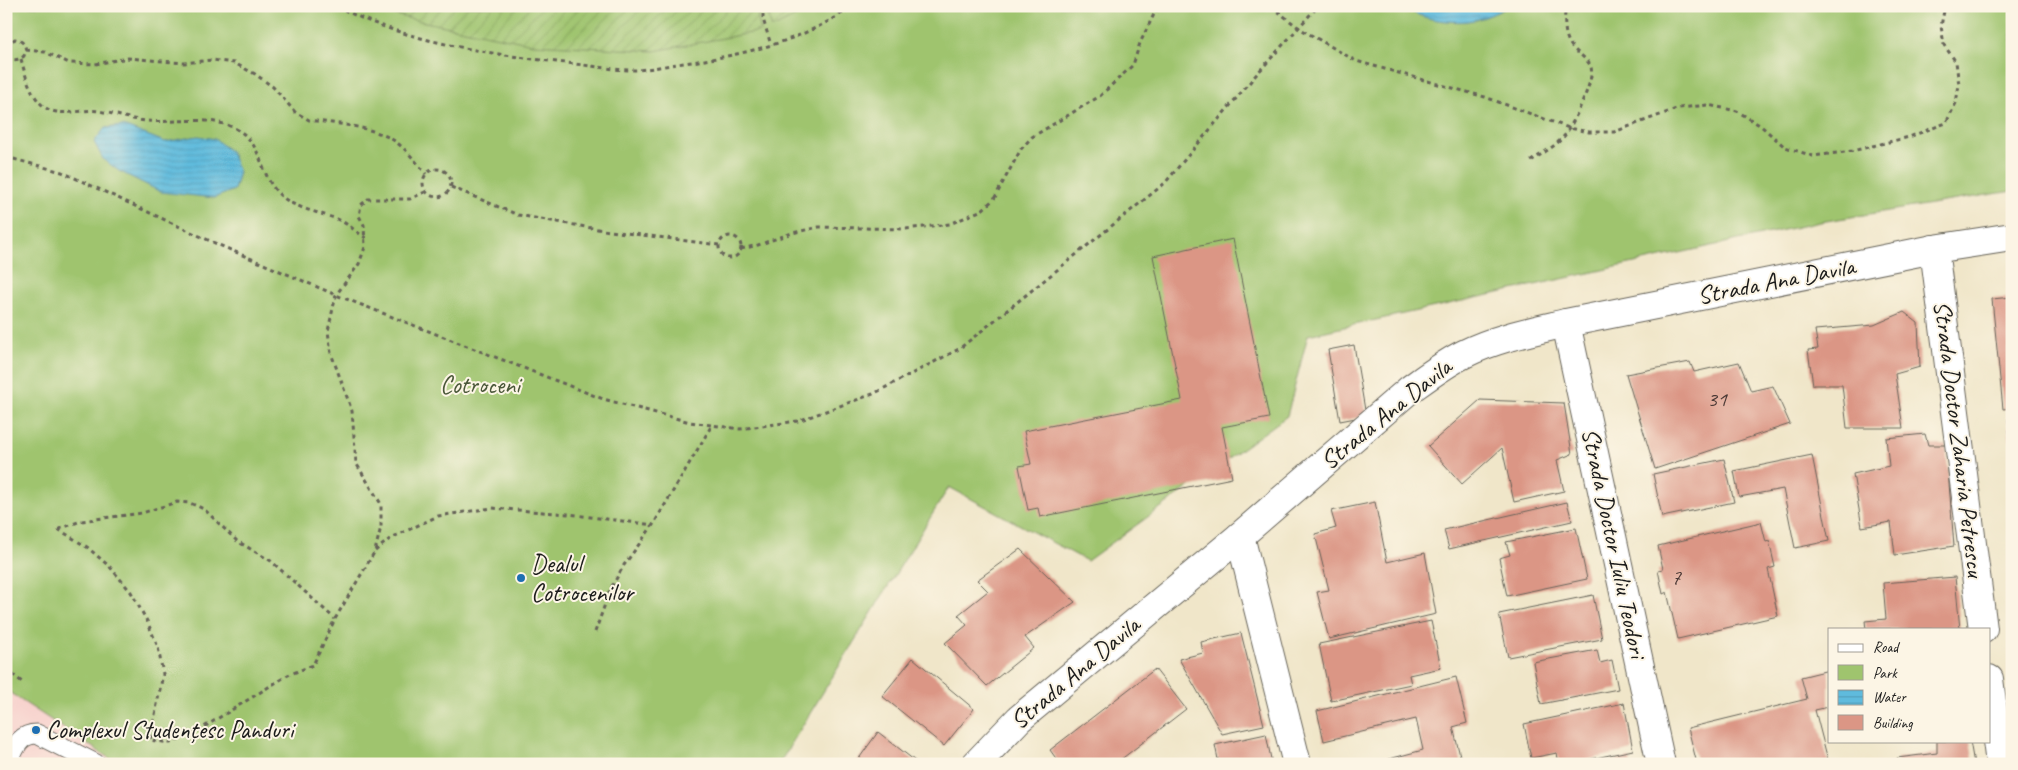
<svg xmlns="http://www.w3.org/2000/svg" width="2018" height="770" viewBox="0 0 2018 770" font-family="Caveat,sans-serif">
<defs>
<pattern id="garden-furrows" width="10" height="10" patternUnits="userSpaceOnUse" patternTransform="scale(1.25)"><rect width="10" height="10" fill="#9fc46e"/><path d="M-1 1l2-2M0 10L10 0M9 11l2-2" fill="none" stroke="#88a85f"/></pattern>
<pattern id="water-rules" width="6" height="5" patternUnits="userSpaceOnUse" patternTransform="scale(1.25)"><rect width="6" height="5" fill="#5fbbdd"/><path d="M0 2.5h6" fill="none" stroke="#52a0bd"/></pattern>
</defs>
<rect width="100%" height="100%" fill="#fcf5e5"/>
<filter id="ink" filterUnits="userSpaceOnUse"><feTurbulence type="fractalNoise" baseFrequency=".02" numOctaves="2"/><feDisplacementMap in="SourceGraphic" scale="10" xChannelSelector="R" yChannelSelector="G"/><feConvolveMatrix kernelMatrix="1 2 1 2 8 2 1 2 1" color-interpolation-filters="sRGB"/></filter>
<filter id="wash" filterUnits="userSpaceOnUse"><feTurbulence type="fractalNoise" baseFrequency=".0096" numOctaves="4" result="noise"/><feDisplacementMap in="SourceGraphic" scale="20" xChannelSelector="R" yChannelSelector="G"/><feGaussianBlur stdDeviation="1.12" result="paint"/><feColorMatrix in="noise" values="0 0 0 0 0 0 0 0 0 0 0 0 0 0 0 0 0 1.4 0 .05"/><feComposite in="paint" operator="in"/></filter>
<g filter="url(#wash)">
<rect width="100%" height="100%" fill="#f0e6c9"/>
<path fill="#f7d0cc" d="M6,689l10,8 102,67h-112z"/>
<path fill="#9fc46e" stroke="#5e7045" d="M6,6h2006v185l-192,31 -512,113 -21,81 -200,145 -138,-74 -170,277h-661l-102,-67 -10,-8z"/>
<g fill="url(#garden-furrows)" stroke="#5e7045">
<path d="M359,6h399v14l3,11 -107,20 -121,-7 -113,-23z"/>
<path d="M769,6h47l-44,23 -3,-11z"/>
</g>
<g fill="url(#water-rules)" stroke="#3e6c7c">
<path d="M1406,6h103c-13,7 -26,13 -41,15 -15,2 -53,-1 -62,-15z"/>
<path d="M123,126l42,16 33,-6 17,3 16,13 8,20 -5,18 -20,8 -53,-6 -42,-21 -16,-12 -9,-17 11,-14z"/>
</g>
<g id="blocks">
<g fill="#db9685">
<path d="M1233,239l36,179 -47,9 10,51 -192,39 -2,-9 -10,2 -9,-44 12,-2 -7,-33 158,-31 -29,-144z"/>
<path d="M2012,297v111l-9,1 -11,-110z"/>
<path d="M1904,312l14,11 2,44 -25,7 8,54h-56l-5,-43h-29l-5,-35 10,-1 -3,-19 59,-5z"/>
<path d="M1354,345l12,71 -26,5 -12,-71z"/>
<path d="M1690,362l4,10 45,-10 12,29 22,-5 17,38 -135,45 -29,-95z"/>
<path d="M1480,400l84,3 8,51 -15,6 7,31 -50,11 -12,-54 -40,36 -34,-38z"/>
<path d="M2008,419h4v22h-2z"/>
<path d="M1925,434l3,11h18l8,101 -59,9 -4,-33 -29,5 -9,-53 36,-8 -3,-28z"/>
<path d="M1812,455l17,86 -34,7 -12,-59 -44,8 -5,-26z"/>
<path d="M1724,459l10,43 -72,15 -9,-43z"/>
<path d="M1375,502l12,60 38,-9 11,61 -107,25 -12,-47 12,-2 -14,-56 21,-6 -5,-17z"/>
<path d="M1567,502l5,19 -123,28 -5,-19z"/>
<path d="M1761,522l5,20 3,-1 6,26 -7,2 10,47 -100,23 -11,-47 -4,2 -5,-24 5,-1 -5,-23z"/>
<path d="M1576,528l11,51 -80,17 -8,-38 11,-3 -4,-13z"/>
<path d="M1020,549l55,53 -50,35 9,11 -47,38 -42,-43 22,-18 -9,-10 30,-24 -11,-11z"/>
<path d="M1955,577l5,52h-94l-1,-8 21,-2 -3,-36z"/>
<path d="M1593,595l9,44 -94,18 -9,-43z"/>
<path d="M1431,621l10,47 -32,7 2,9 -80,17 -12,-57z"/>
<path d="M1241,633l23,92 -42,9 -43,-75 24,-6 -2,-11z"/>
<path d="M1597,650l3,13 12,-3 6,29 -77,15 -8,-42z"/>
<path d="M913,658l61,51 -30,37 -62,-50z"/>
<path d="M1155,669l31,40 -71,55h-55l-10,-14z"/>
<path d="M1829,670v37l-14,3 14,54h-132l-9,-36 119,-29 -6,-22z"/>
<path d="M1456,677l11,46 -14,4 9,37h-92l53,-14 -7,-31 -92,22 -7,-30z"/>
<path d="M1624,703l9,47 -65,14h-9l-2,-11 -26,5 -7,-34z"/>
<path d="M878,732l41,32h-64z"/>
<path d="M1266,734l6,30h-53l-4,-19z"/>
<path d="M1937,741h33l4,23h-76l-1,-6 40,-5z"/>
<path d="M1630,758l1,6h-24v-1z"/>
</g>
</g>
</g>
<g filter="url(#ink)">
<use href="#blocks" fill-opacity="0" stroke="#666359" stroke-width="1"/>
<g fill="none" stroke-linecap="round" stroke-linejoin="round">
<defs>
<path id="lane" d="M7,764c8,-15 11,-30 30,-30l59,30"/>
<g id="street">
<path d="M1934,249l49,380"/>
<path d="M1566,323l95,441"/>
<path d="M1240,536l57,228"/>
<path d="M1989,679l11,85"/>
<path d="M976,764l43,-45 221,-183 169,-146c18,-13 35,-26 55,-36 32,-16 68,-23 102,-31l368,-74 78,-12"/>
</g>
</defs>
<use href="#lane" stroke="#666359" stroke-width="21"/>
<use href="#street" stroke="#666359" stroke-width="30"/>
<g stroke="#666359" stroke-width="3" stroke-dasharray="4 4" stroke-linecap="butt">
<path d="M337,6c64,36 165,50 238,58 19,2 38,6 57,6 15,0 31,-4 45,-6 61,-8 125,-21 175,-58"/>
<path d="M763,6v13l8,26"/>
<path d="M1271,6l28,22 57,33 129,36 84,31 20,4h25l65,-24 29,-3 29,6 24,15 24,21 28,9 39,-5 57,-14 37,-14 10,-20 3,-18 -3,-23 -12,-17 -3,-19 4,-20"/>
<path d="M6,45l9,-6c9,2 13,8 9,17 -6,5 -13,5 -18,-1"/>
<path d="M26,50l19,2 24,11 26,1 33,-6 56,5 28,-3 22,3 21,11 18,13 22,25 14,8c27,4 65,6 87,22 12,9 21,21 30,32"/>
<path d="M21,59c5,19 13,50 36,53 14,2 29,-3 42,-1 17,3 32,9 49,10 25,2 51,-4 76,3 41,12 32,46 54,69 14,15 40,19 59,26 10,4 19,13 29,19"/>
<path d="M6,157l56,15 157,73 117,50 267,104 87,23 50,7 58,-8 75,-27 86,-45 206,-166 90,-107 63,-70"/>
<path d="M1531,161c12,-8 25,-15 34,-26 8,-11 30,-55 26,-68 -4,-10 -16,-14 -21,-23 -7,-11 -5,-26 -5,-38"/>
<circle cx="437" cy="183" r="14"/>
<path d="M451,187l67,28 85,15 116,15"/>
<circle cx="730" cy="247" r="11"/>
<path d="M741,249l17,-4 34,-12 27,-6 86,2 45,-5 32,-14 12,-11 27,-50 11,-12 68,-41 33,-31 7,-22 18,-37"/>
<path d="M58,529l29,18 23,20 21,25 16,29 11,26 5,27 -13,66 20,3 26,-11 92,-57 25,-10 22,-46 40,-68 6,-24v-23l-25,-41 -4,-52 -21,-58 -3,-22 8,-36 23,-31 6,-17 -1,-22 -5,-9 2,-11 7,-6h42l15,-7"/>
<path d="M59,529l22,-8 61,-8 35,-11 13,1 14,6 33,32 34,20 64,58"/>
<path d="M375,551l16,-13 47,-22 54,-8 76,6 85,11"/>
<path d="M595,632l15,-42 14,-25 29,-40 59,-100"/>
<path d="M6,669l16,13"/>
</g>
<use href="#lane" stroke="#fff" stroke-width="19"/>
<use href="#street" stroke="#fff" stroke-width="28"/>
</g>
</g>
<g fill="#1f6fb2" stroke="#fcf5e5" stroke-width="2">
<circle cx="521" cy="578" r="5"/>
<circle cx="36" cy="730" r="5"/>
</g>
<g text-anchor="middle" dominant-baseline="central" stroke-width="4" stroke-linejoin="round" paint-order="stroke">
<g font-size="22" fill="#4c3a36">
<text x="1717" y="399">31</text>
<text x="1676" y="577">7</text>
</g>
<g font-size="25" fill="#1c1c1c" stroke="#fcf5e5">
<text transform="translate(1776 281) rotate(-11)">Strada Ana Davila</text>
<text transform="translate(1386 414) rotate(-39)">Strada Ana Davila</text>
<text transform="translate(1959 439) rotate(83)">Strada Doctor Zaharia Petrescu</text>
<text transform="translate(1614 543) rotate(78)">Strada Doctor Iuliu Teodori</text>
<text transform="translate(1075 673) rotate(-40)">Strada Ana Davila</text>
</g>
<g font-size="25" fill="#4a5739" stroke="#fcf5e5">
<text x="480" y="385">Cotroceni</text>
</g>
<g font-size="25" fill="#1c1c1c" stroke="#fcf5e5" text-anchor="start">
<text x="531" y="564">Dealul<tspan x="531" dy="29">Cotrocenilor</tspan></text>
<text x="46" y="730">Complexul Studențesc Panduri</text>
</g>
</g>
<rect width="2018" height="770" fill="none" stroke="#fcf5e5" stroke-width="25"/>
<rect x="1828" y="628" width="162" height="115" fill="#fcf5e5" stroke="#a29e95"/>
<rect x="1838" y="644" width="25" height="8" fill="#ffffff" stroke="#a29e95"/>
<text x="1873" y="652" font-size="15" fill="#1c1c1c">Road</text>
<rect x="1838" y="665" width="25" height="15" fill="#9fc46e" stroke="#a29e95"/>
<text x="1873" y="678" font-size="15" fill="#1c1c1c">Park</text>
<rect x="1838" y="690" width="25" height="15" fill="url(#water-rules)" stroke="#a29e95"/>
<text x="1873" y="702" font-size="15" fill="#1c1c1c">Water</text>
<rect x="1838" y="715" width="25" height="15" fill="#db9685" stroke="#a29e95"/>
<text x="1873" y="728" font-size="15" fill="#1c1c1c">Building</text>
</svg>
